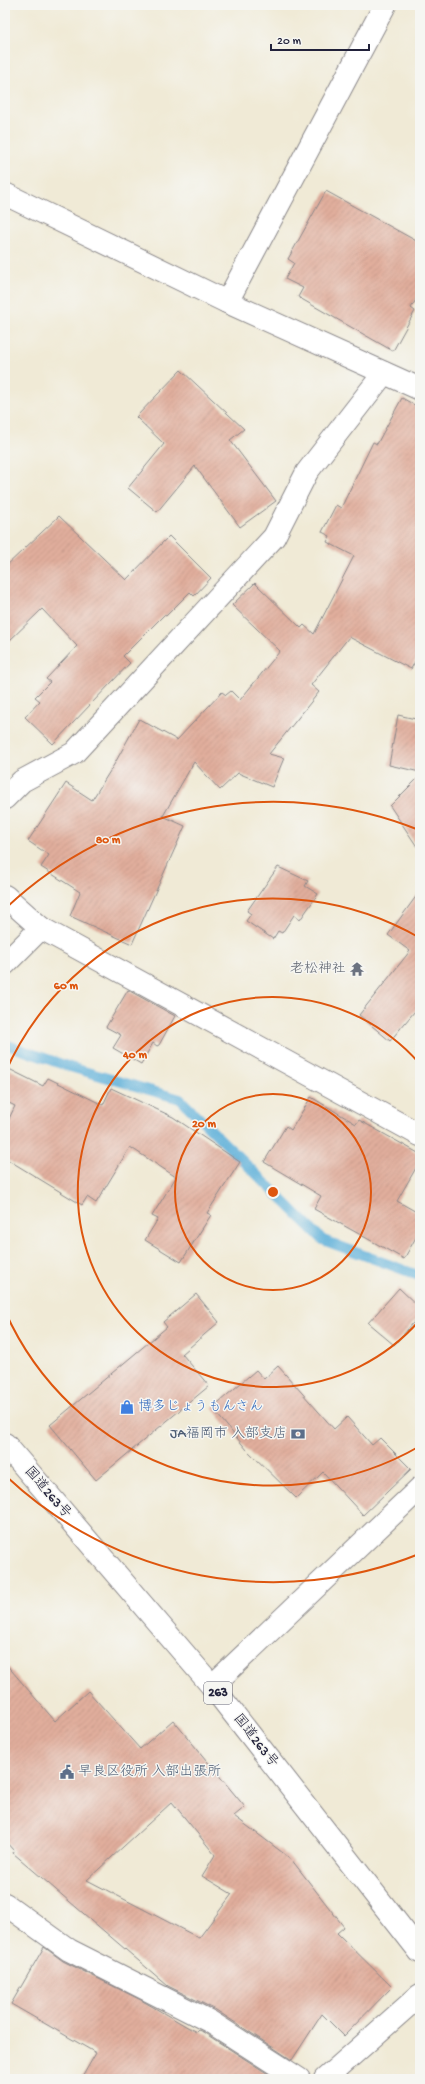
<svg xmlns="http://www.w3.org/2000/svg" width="425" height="2084" viewBox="0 0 425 2084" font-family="'Gochi Hand','Klee One',sans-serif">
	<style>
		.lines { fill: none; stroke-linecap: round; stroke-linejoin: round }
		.stream { stroke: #5fb0d9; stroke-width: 10 }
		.building { fill: url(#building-hatch); fill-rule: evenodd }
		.street-casing { stroke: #898688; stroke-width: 24 }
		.secondary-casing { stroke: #898688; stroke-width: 24 }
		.highway-casing { stroke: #898688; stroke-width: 24 }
		.street { stroke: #fff; stroke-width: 22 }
		.secondary { stroke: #fff; stroke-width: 22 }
		.highway { stroke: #fff; stroke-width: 22 }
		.ring { fill: none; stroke: #de560e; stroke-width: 2 }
		.labels { text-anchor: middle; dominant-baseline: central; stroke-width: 3; stroke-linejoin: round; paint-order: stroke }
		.shield { fill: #f6f6f2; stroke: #626272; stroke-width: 1 }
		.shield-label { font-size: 13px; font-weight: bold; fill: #22223b }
		.worship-label { font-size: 14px; fill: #5b616d; stroke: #f6f6f2; text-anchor: end }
		.shop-label { font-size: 14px; fill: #366cbe; stroke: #f6f6f2; text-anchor: start }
		.service-label { font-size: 14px; fill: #4e5e75; stroke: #f6f6f2; text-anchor: end }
		.street-label { font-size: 14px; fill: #22223b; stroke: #f6f6f2 }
		.centre { fill: #de560e; stroke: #f6f6f2; stroke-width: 2 }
		.ring-label { font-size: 12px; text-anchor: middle; font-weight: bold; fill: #de560e; stroke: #f6f6f2; stroke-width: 3; stroke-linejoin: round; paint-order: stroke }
	</style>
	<defs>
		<pattern id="building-hatch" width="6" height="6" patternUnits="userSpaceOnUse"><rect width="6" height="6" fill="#e1ae9c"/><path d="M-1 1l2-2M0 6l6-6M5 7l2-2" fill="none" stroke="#c19587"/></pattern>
	</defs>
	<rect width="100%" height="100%" fill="#f6f6f2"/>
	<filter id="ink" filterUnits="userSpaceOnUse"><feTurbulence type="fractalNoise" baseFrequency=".025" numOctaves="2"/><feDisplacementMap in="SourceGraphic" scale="8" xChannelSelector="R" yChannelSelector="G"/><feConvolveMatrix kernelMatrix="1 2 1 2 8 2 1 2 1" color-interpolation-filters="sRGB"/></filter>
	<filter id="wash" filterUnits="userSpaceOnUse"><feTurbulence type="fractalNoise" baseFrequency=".012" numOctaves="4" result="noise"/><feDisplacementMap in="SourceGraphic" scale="16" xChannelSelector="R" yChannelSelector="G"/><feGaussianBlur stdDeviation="0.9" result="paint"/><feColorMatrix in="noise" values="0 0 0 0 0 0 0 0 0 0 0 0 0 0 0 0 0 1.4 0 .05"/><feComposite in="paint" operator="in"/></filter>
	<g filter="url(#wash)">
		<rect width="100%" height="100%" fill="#f0ead6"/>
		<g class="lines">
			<polyline class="stream" points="5,1044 70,1067 180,1099 323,1240 420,1276"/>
		</g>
		<g id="blocks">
			<g class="building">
				<polygon points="326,191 420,243 420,293 411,308 415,311 393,351 298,297 303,288 285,279 294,263 288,259"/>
				<polygon points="181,370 244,429 230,440 276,501 240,527 195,466 157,512 128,488 164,444 136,417"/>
				<polygon points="402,398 420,408 420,652 411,669 349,637 311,685 319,692 269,754 284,758 272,787 238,773 220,790 194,762 163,816 185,826 132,944 70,916 80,892 41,867 49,855 28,841 66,783 92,800 115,763 139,719 177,740 222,692 226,695 231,691 240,700 280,651 232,605 255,583 301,628 304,625 314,634 354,556 327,542 330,536 322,532 336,505 341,508 373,442 377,444"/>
				<polygon points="59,516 126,580 169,536 211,578 194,596 190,592 166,616 164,615 123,656 130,663 53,744 25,717 40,701 35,697 50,682 46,679 77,646 42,609 5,645 5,567"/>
				<polygon points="398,715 420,720 420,772 389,765"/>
				<polygon points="420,776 420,851 390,806"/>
				<polygon points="278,867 308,881 305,886 318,894 300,920 294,915 282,933 278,931 273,939 246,921 251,914 247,911"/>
				<polygon points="420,891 420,1005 390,1041 359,1015 410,951 388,935"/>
				<polygon points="128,990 175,1016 159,1045 157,1046 153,1043 141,1064 113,1048 121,1035 106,1027"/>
				<polygon points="5,1067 43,1086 48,1078 103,1105 111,1088 173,1117 240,1162 207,1213 211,1215 181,1262 145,1240 158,1219 152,1216 176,1177 130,1147 96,1203 87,1197 82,1205 5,1158 5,1127 15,1106 5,1101"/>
				<polygon points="311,1097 356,1124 359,1120 420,1154 420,1161 397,1201 420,1214 420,1230 404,1259 314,1209 321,1196 264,1162 286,1126 291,1130"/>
				<polygon points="399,1288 420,1308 420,1315 394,1345 368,1323"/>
				<polygon points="196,1294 219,1322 182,1354 209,1386 96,1480 50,1425 167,1327 163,1322"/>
				<polygon points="278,1366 334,1429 347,1417 372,1445 380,1438 411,1469 363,1515 323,1472 296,1498 247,1450 212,1408 256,1370 264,1379"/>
				<path d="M 5,1663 L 55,1721 L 88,1691 L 140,1749 L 173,1720 L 245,1807 L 234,1816 L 291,1859 L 344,1927 L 337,1933 L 392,1987 L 344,2036 L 322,2014 L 292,2060 L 216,2010 L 168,1986 L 13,1853 L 14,1851 L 5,1841 ZM 172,1802 L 215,1855 L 202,1876 L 232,1894 L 199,1938 L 87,1880 Z"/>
				<polygon points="44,1947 63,1961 141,2000 196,2032 198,2030 203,2032 276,2079 81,2079 96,2053 11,2004"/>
			</g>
		</g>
	</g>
	<g filter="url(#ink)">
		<use href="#blocks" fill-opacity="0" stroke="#898688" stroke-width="1"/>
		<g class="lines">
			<defs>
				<g id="street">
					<polyline points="5,194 227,302 420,389"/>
					<polyline points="227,302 385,5"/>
					<polyline points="5,798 22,781 74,753 274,537 307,472 384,373"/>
					<polyline points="5,896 41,928 5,964"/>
					<polyline points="41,928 420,1135"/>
					<polyline points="5,1904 69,1950 209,2021 299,2079"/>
					<polyline points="325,2079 420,1995"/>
				</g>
				<polyline id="secondary" points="212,1686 420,1488"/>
				<polyline id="highway" points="5,1444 212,1686 420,1952"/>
			</defs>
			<use href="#street" class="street-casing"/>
			<use href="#secondary" class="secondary-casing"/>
			<use href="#highway" class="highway-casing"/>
			<use href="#street" class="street"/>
			<use href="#secondary" class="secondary"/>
			<use href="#highway" class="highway"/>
		</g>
	</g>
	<g class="ring">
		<circle cx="273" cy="1192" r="98"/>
		<path d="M419 1321A195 195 0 1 1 419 1063"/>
		<path d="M420 1446A293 293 0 0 1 5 1311M5 1073A293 293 0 0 1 420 938"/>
		<path d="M419 1554A390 390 0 0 1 7 1477M7 907A390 390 0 0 1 419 830"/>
	</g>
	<defs>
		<symbol id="temple-bare" viewBox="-9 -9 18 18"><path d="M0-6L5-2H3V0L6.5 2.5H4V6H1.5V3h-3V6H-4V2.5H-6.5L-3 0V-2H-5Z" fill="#6b7280" stroke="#f6f6f2" stroke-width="2.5" paint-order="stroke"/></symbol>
		<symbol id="shop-bare" viewBox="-9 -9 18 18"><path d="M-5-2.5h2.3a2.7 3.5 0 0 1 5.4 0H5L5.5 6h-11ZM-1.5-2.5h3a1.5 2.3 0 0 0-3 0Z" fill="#3f7fe0" stroke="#f6f6f2" stroke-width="2.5" paint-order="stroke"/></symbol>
		<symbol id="bank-bare" viewBox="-9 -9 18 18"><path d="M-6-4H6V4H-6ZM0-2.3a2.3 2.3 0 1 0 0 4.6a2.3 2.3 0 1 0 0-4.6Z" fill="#5c6f8a" stroke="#f6f6f2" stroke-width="2.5" paint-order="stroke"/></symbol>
		<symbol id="civic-bare" viewBox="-9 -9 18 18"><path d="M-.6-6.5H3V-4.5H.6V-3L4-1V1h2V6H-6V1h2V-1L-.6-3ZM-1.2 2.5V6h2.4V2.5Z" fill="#5c6f8a" stroke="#f6f6f2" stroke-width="2.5" paint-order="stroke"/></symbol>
	</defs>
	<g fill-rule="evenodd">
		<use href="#temple-bare" x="347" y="959" width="20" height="20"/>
		<use href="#shop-bare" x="117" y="1397" width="20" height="20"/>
		<use href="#bank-bare" x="288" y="1424" width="20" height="20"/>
		<use href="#civic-bare" x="57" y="1762" width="20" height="20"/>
	</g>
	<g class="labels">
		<rect class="shield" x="204" y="1682" width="28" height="22" rx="3"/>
		<g class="shield-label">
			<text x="218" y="1693">263</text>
		</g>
		<g class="worship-label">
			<text x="346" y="969">老松神社</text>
		</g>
		<g class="shop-label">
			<text x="138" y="1407">博多じょうもんさん</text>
		</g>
		<g class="service-label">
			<text x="287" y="1434">JA福岡市 入部支店</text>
			<text x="78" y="1772" text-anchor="start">早良区役所 入部出張所</text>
		</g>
		<g class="street-label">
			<text transform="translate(47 1493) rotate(49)">国道263号</text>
			<text transform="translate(255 1741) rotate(52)">国道263号</text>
		</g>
	</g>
	<circle cx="273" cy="1192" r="6" class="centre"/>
	<g class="ring-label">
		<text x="108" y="843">80 m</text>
		<text x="66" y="989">60 m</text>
		<text x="135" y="1058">40 m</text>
		<text x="204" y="1127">20 m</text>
	</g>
	<rect width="425" height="2084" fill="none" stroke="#f6f6f2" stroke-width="20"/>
	<path d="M271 44v6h98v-6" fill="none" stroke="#22223b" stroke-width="2"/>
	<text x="277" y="44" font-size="12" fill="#22223b" stroke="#f6f6f2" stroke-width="3" paint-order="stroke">20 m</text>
</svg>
